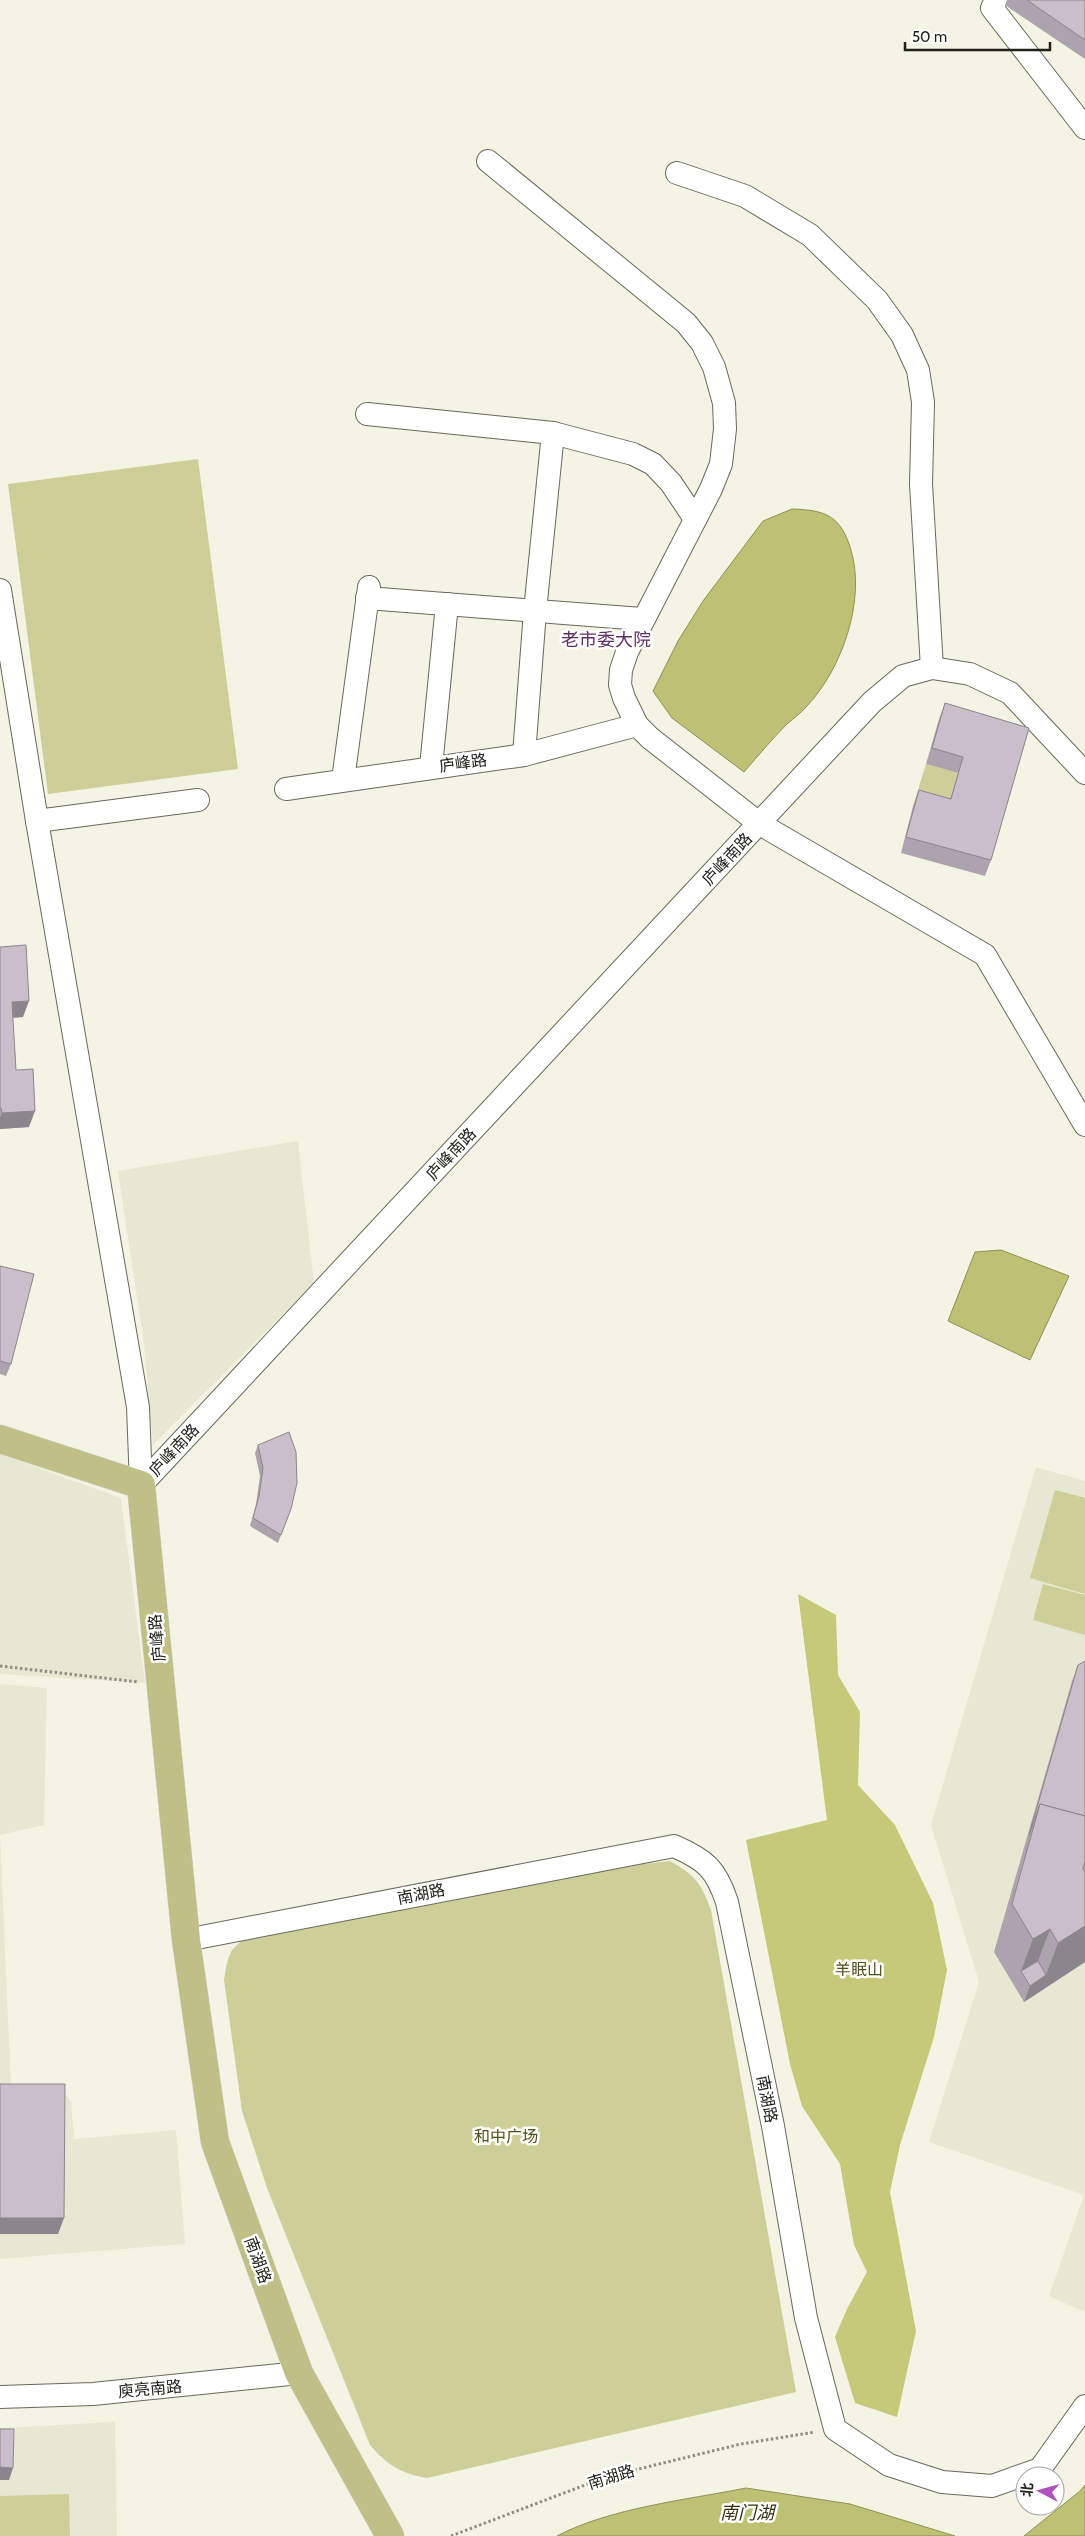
<svg xmlns="http://www.w3.org/2000/svg" width="1085" height="2536" viewBox="0 0 1085 2536" font-family="Cabin,'Noto Sans SC',sans-serif">
	<style>
		.built { fill: #e7e8d1 }
		.green { fill: #cecf98 }
		.forest { fill: #c6c87a }
		.water { fill: #bec073; stroke: #8f9059 }
		.lines { fill: none; stroke-linecap: round; stroke-linejoin: round }
		.minor-casing { stroke: #68695b; stroke-width: 24 }
		.major-casing { stroke: #d7d7d6; stroke-width: 29 }
		.path { stroke: #8f8f85; stroke-width: 3; stroke-dasharray: 2.5 2.5; stroke-linecap: butt }
		.minor { stroke: #fff; stroke-width: 22 }
		.major { stroke: #bfbf87; stroke-width: 28 }
		.wall { fill: #ada3ae }
		.shaded-wall { fill: #8d858d }
		.building { fill: #c9beca; stroke: #8d858d }
		.labels { text-anchor: middle; dominant-baseline: central; stroke-width: 5; stroke-linejoin: round; paint-order: stroke }
		.street-label { font-size: 16px; fill: #21211c; stroke: #fff }
		.park-label { font-size: 16px; fill: #515118; stroke: #fff }
		.neighbourhood-label { font-size: 18px; fill: #5d3064; stroke: #fff }
		.water-label { font-size: 18px; font-style: italic; fill: #331; stroke: #fff }
	</style>
	<rect width="100%" height="100%" fill="#f3f4e4"/>
	<g class="built">
		<polygon points="298,1141 314,1283 153,1445 144,1344 118,1171"/>
		<polygon points="0,1454 121,1498 145,1683 0,1674"/>
		<polygon points="1036,1467 1085,1481 1085,2312 1049,2296 1084,2195 929,2142 979,1982 931,1825"/>
		<polygon points="0,1684 47,1688 44,1825 0,1835 11,2087 62,2089 71,2102 74,2139 176,2130 185,2244 0,2259"/>
		<polygon points="115,2422 117,2536 0,2536 0,2428"/>
	</g>
	<g class="green">
		<polygon points="198,459 238,769 48,794 8,484"/>
		<polygon points="926,764 958,773 945,815 913,806"/>
		<polygon points="1055,1490 1085,1498 1085,1594 1030,1578"/>
		<polygon points="1043,1584 1085,1595 1085,1635 1033,1620"/>
		<path d="M 670,1861 C 695,1875 701,1883 711,1910 L 796,2392 L 427,2478 C 402,2474 387,2465 370,2445 L 267,2188 L 242,2111 L 224,1980 L 227,1962 L 232,1950 L 244,1938 L 643,1864 Z"/>
		<polygon points="69,2494 70,2536 0,2536 0,2496"/>
	</g>
	<polygon class="forest" points="798,1594 836,1615 838,1675 860,1712 858,1785 895,1825 933,1903 947,1970 934,2037 900,2145 890,2192 916,2331 897,2417 855,2403 835,2337 847,2309 867,2272 854,2245 840,2164 802,2106 790,2064 746,1840 827,1820"/>
	<g class="water">
		<path d="M 792,509 C 826,510 841,516 851,550 C 866,600 842,669 807,706 C 801,713 794,718 787,724 C 772,739 758,756 744,772 L 672,718 L 653,691 L 678,641 L 703,601 L 763,521 Z"/>
		<polygon points="1001,1250 1069,1276 1030,1360 948,1321 975,1252"/>
		<polygon points="1085,2485 1085,2536 1024,2536 1080,2491"/>
		<path d="M 746,2488 L 850,2504 L 955,2536 L 557,2536 C 610,2508 686,2500 746,2488 Z"/>
	</g>
	<g class="lines">
		<defs>
			<g id="minor">
				<polyline points="996,0 992,8 1085,128"/>
				<polyline points="488,161 686,323 702,343 714,367 724,403 725,429 721,464 711,489 627,652 621,670 620,685 624,698 637,725 650,738 760,824 985,955 1085,1125"/>
				<polyline points="677,173 745,196 810,235 877,300 902,335 918,370 923,402 921,484 932,668"/>
				<polyline points="367,414 553,433 633,454 653,464 671,483 695,519"/>
				<polyline points="0,590 37,821 138,1407 141,1485"/>
				<polyline points="367,598 642,619"/>
				<polyline points="524,755 535,611 553,433"/>
				<polyline points="431,767 447,604"/>
				<polyline points="343,780 369,587"/>
				<polyline points="286,789 524,755 637,725"/>
				<polyline points="37,821 198,800"/>
				<polyline points="141,1485 872,702 903,676 932,668 970,674 1010,693 1085,773"/>
				<path d="M 186,1940 L 674,1846 C 706,1860 716,1869 727,1902 L 773,2126 L 806,2318 L 835,2429 L 889,2465 L 942,2482 L 992,2486 L 1040,2469 L 1085,2406"/>
				<polyline points="0,2397 93,2394 299,2373"/>
			</g>
			<polyline id="major" points="0,1439 141,1485 186,1940 215,2142 299,2373 390,2536"/>
		</defs>
		<use href="#minor" class="minor-casing"/>
		<use href="#major" class="major-casing"/>
		<g class="path">
			<polyline points="0,1666 138,1682"/>
			<polyline points="451,2536 606,2477 741,2444 815,2432"/>
		</g>
		<use href="#minor" class="minor"/>
		<use href="#major" class="major"/>
	</g>
	<g class="wall">
		<polygon points="1007,0 1085,0 1085,59 1005,5"/>
		<polygon points="945,703 1029,728 991,860 985,876 901,853 913,806 919,790 950,799 958,773 926,764 939,719"/>
		<polygon points="0,947 23,1017 12,1018 16,1070 29,1127 0,1129"/>
		<polygon points="0,1266 11,1364 6,1376 0,1374"/>
		<polygon points="258,1445 288,1517 278,1543 250,1526 256,1504 260,1476 255,1453"/>
		<polygon points="1078,1665 1085,1962 1024,2002 994,1952 1072,1681"/>
	</g>
	<g class="shaded-wall">
		<polygon points="29,1001 23,1017 6,1018 12,1002"/>
		<polygon points="35,1111 29,1127 0,1129 0,1118 2,1113"/>
		<polygon points="1085,1926 1085,1962 1024,2002 1030,1986 1046,1975 1058,1943"/>
		<polygon points="1050,1929 1032,1977 1021,1971 1033,1939"/>
		<polygon points="0,2218 64,2218 58,2234 0,2234"/>
		<polygon points="0,2467 13,2468 9,2480 0,2480"/>
	</g>
	<g class="building">
		<polygon points="1027,0 1085,0 1085,40"/>
		<polygon points="945,703 1029,728 991,860 906,837 919,790 951,799 963,757 932,748"/>
		<polygon points="26,945 29,1001 12,1002 16,1070 33,1069 35,1111 2,1113 1,1108 0,1108 0,947"/>
		<polygon points="0,1266 34,1274 11,1364 0,1361"/>
		<polygon points="289,1432 296,1452 297,1483 291,1509 281,1535 253,1518 259,1496 263,1468 258,1445"/>
		<polygon points="1085,1661 1085,1816 1040,1804 1029,1835 1078,1665"/>
		<polygon points="1040,1804 1085,1816 1085,1862 1083,1868 1085,1872 1085,1926 1058,1943 1050,1929 1033,1939 1012,1904"/>
		<polygon points="1085,1862 1085,1872 1083,1868"/>
		<polygon points="1038,1961 1046,1975 1030,1986 1021,1971"/>
		<polygon points="0,2084 65,2084 64,2218 0,2218"/>
		<polygon points="0,2429 14,2429 13,2468 0,2467"/>
	</g>
	<g class="labels">
		<g class="street-label">
			<text transform="translate(463 763) rotate(-8)">庐峰路</text>
			<text transform="translate(727 859) rotate(-47)">庐峰南路</text>
			<text transform="translate(451 1154) rotate(-47)">庐峰南路</text>
			<text transform="translate(174 1450) rotate(-47)">庐峰南路</text>
			<text transform="translate(157 1638) rotate(-96)">庐峰路</text>
			<text transform="translate(421 1894) rotate(-11)">南湖路</text>
			<text transform="translate(767 2099) rotate(79)">南湖路</text>
			<text transform="translate(258 2260) rotate(70)">南湖路</text>
			<text transform="translate(150 2389) rotate(-5)">庾亮南路</text>
			<text transform="translate(611 2477) rotate(-17)">南湖路</text>
		</g>
		<g class="park-label">
			<text x="859" y="1969">羊眠山</text>
			<text x="506" y="2136">和中广场</text>
		</g>
		<g class="neighbourhood-label">
			<text x="606" y="640">老市委大院</text>
		</g>
		<g class="water-label">
			<text x="747" y="2513">南门湖</text>
		</g>
	</g>
	<g transform="translate(1040 2491) rotate(276)"><circle r="24" fill="#ffffff" stroke="#a6a6a4"/>
	<path d="M0-4L9 19L0 12L-9 19Z" fill="#ae51bc"/>
	<text y="-8" font-size="14" font-weight="bold" text-anchor="middle" fill="#21211c">北</text>
	</g>
	<path d="M905 42v8h145v-8" fill="none" stroke="#21211c" stroke-width="2.5"/>
	<text x="912" y="42" font-size="15" fill="#21211c" stroke="#ffffff" stroke-width="4" paint-order="stroke">50 m</text>
</svg>
